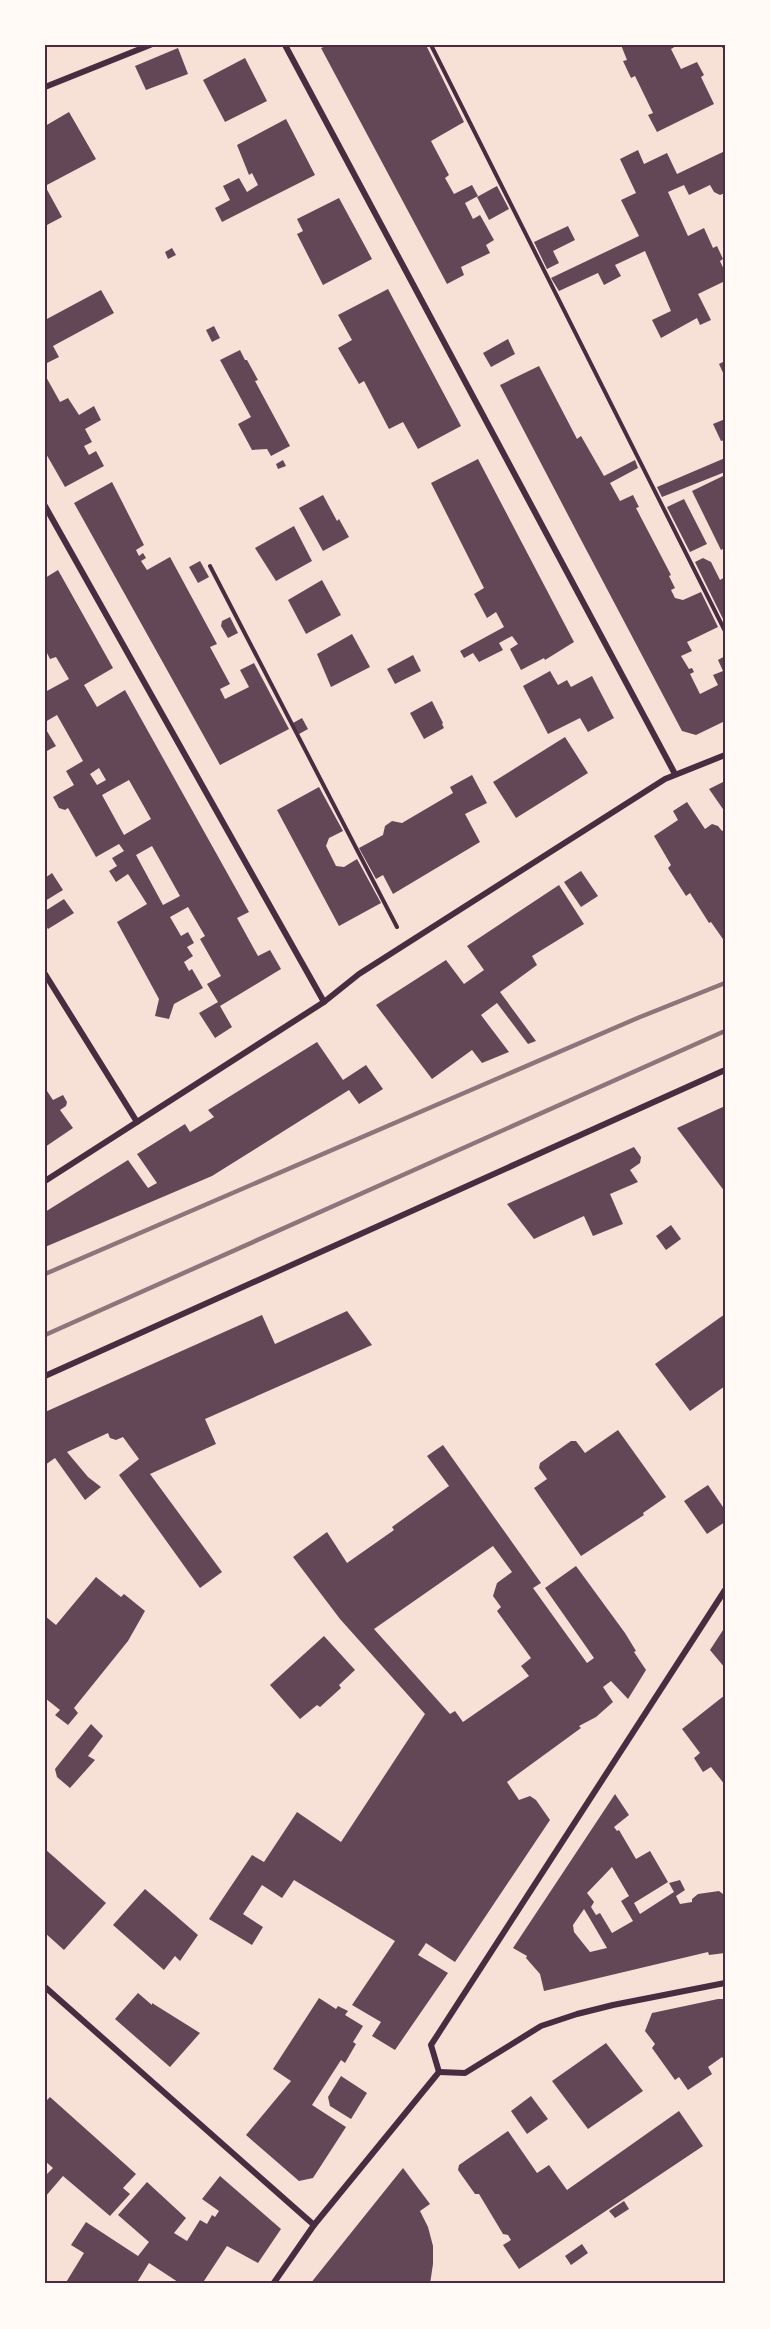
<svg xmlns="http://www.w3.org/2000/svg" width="770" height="2329" viewBox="0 0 770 2329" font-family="Poppins,sans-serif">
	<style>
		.building { fill: #644757; fill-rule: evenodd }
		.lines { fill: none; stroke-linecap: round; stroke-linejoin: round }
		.path { stroke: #4a2c40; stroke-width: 4 }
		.minor { stroke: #4a2c40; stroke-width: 6 }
		.rail { stroke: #8f747c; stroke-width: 4.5 }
		.neatline { fill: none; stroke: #4a2c40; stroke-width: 2 }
	</style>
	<rect width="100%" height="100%" fill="#f7e1d7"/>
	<g class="building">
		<polygon points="329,45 426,45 464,122 431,141 449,175 445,178 454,194 472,185 478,196 465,203 473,219 480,215 494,240 486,245 490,253 461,267 464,275 447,284 321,48"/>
		<polygon points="615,45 678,45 671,49 681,69 697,62 704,75 701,77 714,104 657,132 648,115 653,113 635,76 631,78 623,61 627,60 621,45 616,47"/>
		<polygon points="178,48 188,74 146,90 135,66"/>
		<polygon points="245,58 267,101 225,122 203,80"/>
		<polygon points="69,112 96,159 45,186 62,217 45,226 45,126"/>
		<polygon points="286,119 315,175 222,222 215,208 230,200 223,186 239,178 247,192 258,185 252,173 249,175 237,145"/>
		<polygon points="638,150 644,164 667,153 677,174 725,151 725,193 720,195 714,192 710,185 689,195 684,185 668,192 688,236 704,228 713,248 717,246 723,259 720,261 725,272 725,281 698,294 711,320 700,325 697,318 661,338 652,320 671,311 645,251 615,265 621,276 604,285 598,273 559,291 551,278 639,236 621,200 636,193 620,159"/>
		<polygon points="497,186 509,209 489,220 477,197"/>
		<polygon points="339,198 372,259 323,285 297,234 303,231 297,219"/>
		<polygon points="568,226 575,240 553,251 559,263 547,269 534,242"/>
		<polygon points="172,248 176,255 168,259 165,252"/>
		<polygon points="388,289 461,426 418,449 403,422 389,429 364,381 359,384 338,348 352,340 338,315"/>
		<polygon points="101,290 114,313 53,346 59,357 45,364 45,320"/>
		<polygon points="214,326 220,338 212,342 206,330"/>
		<polygon points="508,339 515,354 491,367 483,353"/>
		<polygon points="240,350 245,360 247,360 258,380 255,381 290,446 271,456 267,449 252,450 238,424 251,417 220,360"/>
		<polygon points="725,361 725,377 719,364"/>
		<polygon points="539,366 577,439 581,436 604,476 635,460 638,468 610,483 620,501 633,495 639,507 636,508 671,575 669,576 675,588 671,590 675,598 683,600 701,592 718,627 687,642 692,651 681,656 689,669 692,668 694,672 690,674 700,694 718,685 713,675 723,671 718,660 725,656 725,721 696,735 682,731 579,536 500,385"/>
		<polygon points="45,375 60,402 68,398 79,415 94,406 101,420 85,429 92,442 84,446 89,455 96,451 104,466 65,487 45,452"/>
		<polygon points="725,419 725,440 721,441 713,424"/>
		<polygon points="725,458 725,472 662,497 657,487"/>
		<polygon points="478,459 574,642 545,660 544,658 521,670 510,649 518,644 512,636 499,643 503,650 479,662 473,653 464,658 460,651 504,627 496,612 487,618 474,594 484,588 431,483"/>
		<polygon points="283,460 286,466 278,469 276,464"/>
		<polygon points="725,475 725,548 721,550 692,491"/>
		<polygon points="112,482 144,545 136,550 139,556 143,553 146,558 141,561 147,570 170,557 217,644 210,647 230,684 220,689 225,699 249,687 240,670 254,663 289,729 220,765 74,503"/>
		<polygon points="323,495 337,521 339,519 349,537 323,551 299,508"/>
		<polygon points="684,499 707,544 690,552 667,507"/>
		<polygon points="294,526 312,561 276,581 255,548"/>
		<polygon points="703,558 711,562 720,580 725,577 725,623 695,562"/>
		<polygon points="200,561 209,577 198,583 189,567"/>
		<path d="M 58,570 L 113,668 L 84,685 L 97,707 L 125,690 L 249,912 L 237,918 L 258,956 L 270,950 L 281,969 L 220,1006 L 232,1027 L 215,1038 L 199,1013 L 218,1002 L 207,984 L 221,976 L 200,939 L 205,936 L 188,907 L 170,917 L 181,936 L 188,932 L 194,943 L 187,947 L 193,956 L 184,962 L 189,971 L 192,969 L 203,988 L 174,1004 L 169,1019 L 155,1016 L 159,999 L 117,922 L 147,904 L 128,874 L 116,882 L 109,871 L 117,866 L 112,858 L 124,851 L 119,844 L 96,857 L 68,808 L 65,810 L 59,808 L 53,797 L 74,785 L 66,771 L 83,761 L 57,715 L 45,722 L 45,692 L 69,679 L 56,657 L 50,659 L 45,649 L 45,578 ZM 99,768 L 106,780 L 97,785 L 90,774 ZM 129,780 L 151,819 L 124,835 L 102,795 ZM 152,846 L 180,896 L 163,905 L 136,855 Z"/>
		<polygon points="322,580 341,615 306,634 288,600"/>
		<polygon points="230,617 238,633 228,638 221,626 222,621"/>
		<polygon points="352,634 370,667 331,687 317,654"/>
		<polygon points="413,655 421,671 395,684 387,669"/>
		<polygon points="550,671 558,685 567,680 571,687 592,676 614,718 588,732 580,718 548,734 523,686"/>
		<polygon points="432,701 443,723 442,724 444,728 424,739 410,713"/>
		<polygon points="302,718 308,729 299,734 293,723"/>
		<polygon points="45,728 56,746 45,752"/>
		<polygon points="565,737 588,773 516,818 493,782"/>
		<polygon points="472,775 487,803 465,814 480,842 393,894 383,875 376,879 359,848 383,835 385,826 392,821 402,823 453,793 450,787"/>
		<polygon points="725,781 725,812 709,789"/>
		<polygon points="319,787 343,831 329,838 326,846 336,866 344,867 357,859 381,903 339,926 277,810"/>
		<polygon points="687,802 705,829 712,824 718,826 722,831 725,829 725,942 711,922 709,923 690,893 686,896 668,868 671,865 654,836 678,820 673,811"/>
		<polygon points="581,871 598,896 581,907 564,882"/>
		<polygon points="52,873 63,890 45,901 45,878"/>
		<polygon points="559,885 584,924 532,956 537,965 500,992 536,1041 528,1044 497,1003 481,1015 509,1052 482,1063 472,1050 432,1079 376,1005 446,960 464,984 484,970 467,946"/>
		<polygon points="64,899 74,913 48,929 45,924 45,911"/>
		<polygon points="317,1042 343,1080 366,1065 383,1089 359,1104 349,1090 212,1176 45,1247 45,1212 128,1160 148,1188 157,1183 137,1154 185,1124 190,1132 214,1117 208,1110"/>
		<polygon points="45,1088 53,1100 63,1095 67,1102 66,1106 60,1110 73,1128 45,1147"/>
		<polygon points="725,1106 725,1192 677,1128"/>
		<polygon points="634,1147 641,1157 640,1163 630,1170 638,1182 610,1194 623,1224 593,1236 584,1216 534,1239 507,1204"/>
		<polygon points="671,1225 681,1239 666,1250 656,1236"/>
		<polygon points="347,1311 372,1345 205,1419 216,1444 150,1474 222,1572 200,1588 119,1475 139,1459 123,1437 116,1440 110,1438 108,1433 67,1452 88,1477 101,1487 85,1500 55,1458 45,1465 45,1412 262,1315 275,1344"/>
		<polygon points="725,1314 725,1386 690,1411 655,1364"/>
		<polygon points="618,1430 666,1497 643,1513 644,1515 581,1556 534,1488 547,1479 539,1468 540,1463 571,1441 576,1441 585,1453"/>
		<path d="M 443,1445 L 541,1583 L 533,1588 L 587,1663 L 594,1658 L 545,1588 L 576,1566 L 625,1633 L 636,1651 L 634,1652 L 646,1670 L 628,1699 L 611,1681 L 603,1687 L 613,1702 L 596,1717 L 579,1726 L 581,1728 L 507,1782 L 519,1800 L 530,1796 L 536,1800 L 550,1820 L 455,1962 L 426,1943 L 418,1955 L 448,1973 L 395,2050 L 372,2036 L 381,2022 L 352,2005 L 395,1941 L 294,1880 L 282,1898 L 262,1885 L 243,1914 L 263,1927 L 252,1945 L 209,1919 L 252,1855 L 264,1862 L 297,1812 L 341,1842 L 425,1714 L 340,1619 L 293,1557 L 327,1532 L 347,1563 L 394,1530 L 392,1527 L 449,1486 L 427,1456 ZM 493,1546 L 512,1572 L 497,1583 L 493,1596 L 501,1607 L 497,1611 L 531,1658 L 521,1666 L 529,1676 L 463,1722 L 455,1711 L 450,1714 L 374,1629 Z"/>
		<polygon points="708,1485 725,1510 725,1522 707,1534 684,1501"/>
		<polygon points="96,1577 121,1597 124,1594 145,1611 128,1641 74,1708 78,1713 68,1725 55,1715 60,1710 45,1698 45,1616 56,1625"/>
		<polygon points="725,1627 725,1668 710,1650"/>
		<polygon points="324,1636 355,1670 339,1685 341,1688 320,1707 317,1705 300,1719 270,1685"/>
		<polygon points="725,1695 725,1785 711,1767 703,1772 694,1758 700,1753 682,1729"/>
		<polygon points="91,1724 103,1736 88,1756 95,1760 70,1788 57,1777 55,1769"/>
		<path d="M 615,1794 L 629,1815 L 614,1827 L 617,1831 L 619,1830 L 636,1859 L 650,1851 L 668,1882 L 634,1903 L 640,1914 L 674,1892 L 669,1883 L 680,1880 L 685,1890 L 676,1896 L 680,1904 L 692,1902 L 692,1899 L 698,1894 L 719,1891 L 723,1894 L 725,1903 L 725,1953 L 709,1955 L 708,1952 L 544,1991 L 540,1974 L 526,1958 L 527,1956 L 513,1948 ZM 612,1867 L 629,1896 L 621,1901 L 633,1921 L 612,1933 L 600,1913 L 596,1915 L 591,1907 L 594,1902 L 587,1893 ZM 584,1909 L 590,1919 L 607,1948 L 590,1952 L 574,1932 L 573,1925 Z"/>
		<polygon points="45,1849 106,1903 64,1950 45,1933"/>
		<polygon points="145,1889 198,1935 180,1961 175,1956 164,1970 113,1925"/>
		<polygon points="138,1993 152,2005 152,2003 200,2033 170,2067 115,2019"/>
		<polygon points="319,1998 336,2009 338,2006 348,2011 345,2015 363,2026 353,2042 356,2044 345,2063 341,2060 312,2105 346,2127 313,2178 299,2181 246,2135 291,2081 273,2069"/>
		<polygon points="718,1999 725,1999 725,2061 722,2057 708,2067 712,2074 688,2090 679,2077 675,2080 652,2048 655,2044 645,2031 652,2013"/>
		<polygon points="606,2043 643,2091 588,2129 552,2081"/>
		<polygon points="341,2076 367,2093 351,2119 330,2106 328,2097"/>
		<polygon points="531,2096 548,2119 527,2134 511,2111"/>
		<polygon points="50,2097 136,2174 123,2188 130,2194 110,2216 63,2176 45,2197 45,2176 53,2168 45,2161 45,2102"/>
		<polygon points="679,2111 703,2146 519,2269 503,2245 511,2240 508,2235 503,2234 479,2194 475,2194 458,2170 459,2165 508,2131 537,2173 549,2165 567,2190"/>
		<polygon points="403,2168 430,2204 420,2211 428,2227 433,2246 433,2264 430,2284 310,2284"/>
		<polygon points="220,2176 281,2229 258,2263 227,2246 202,2284 181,2284 149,2263 136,2284 65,2284 84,2253 71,2245 86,2222 138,2256 149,2242 118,2215 147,2182 186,2218 174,2233 187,2241 200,2220 207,2224 212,2215 215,2217 219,2211 202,2199"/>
		<polygon points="624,2201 629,2209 615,2218 609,2211"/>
		<polygon points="582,2244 588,2253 571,2265 565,2256"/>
	</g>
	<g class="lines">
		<g class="path">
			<polyline points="431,45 725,631"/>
			<polyline points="723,45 725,48"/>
			<polyline points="210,566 397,927"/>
		</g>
		<g class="minor">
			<polyline points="285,45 675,774"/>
			<polyline points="45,87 150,45"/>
			<polyline points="45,506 324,1002"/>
			<polyline points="45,974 137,1122"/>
			<polyline points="45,1181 324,1002 359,974 665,779 725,755"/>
			<polyline points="45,1376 725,1070"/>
			<polyline points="45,1987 314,2225"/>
			<polyline points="439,2072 431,2045 725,1590"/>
			<polyline points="439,2072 465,2073 541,2026 577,2014 613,2005 725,1983"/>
			<polyline points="273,2284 314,2225 439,2072"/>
		</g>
		<g class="rail">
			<polyline points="45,1274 640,1017 725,983"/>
			<polyline points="45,1335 725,1031"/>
		</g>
	</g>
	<rect width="770" height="2329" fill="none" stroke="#fffaf5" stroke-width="93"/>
	<rect x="46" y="46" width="678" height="2236" class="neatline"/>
</svg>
